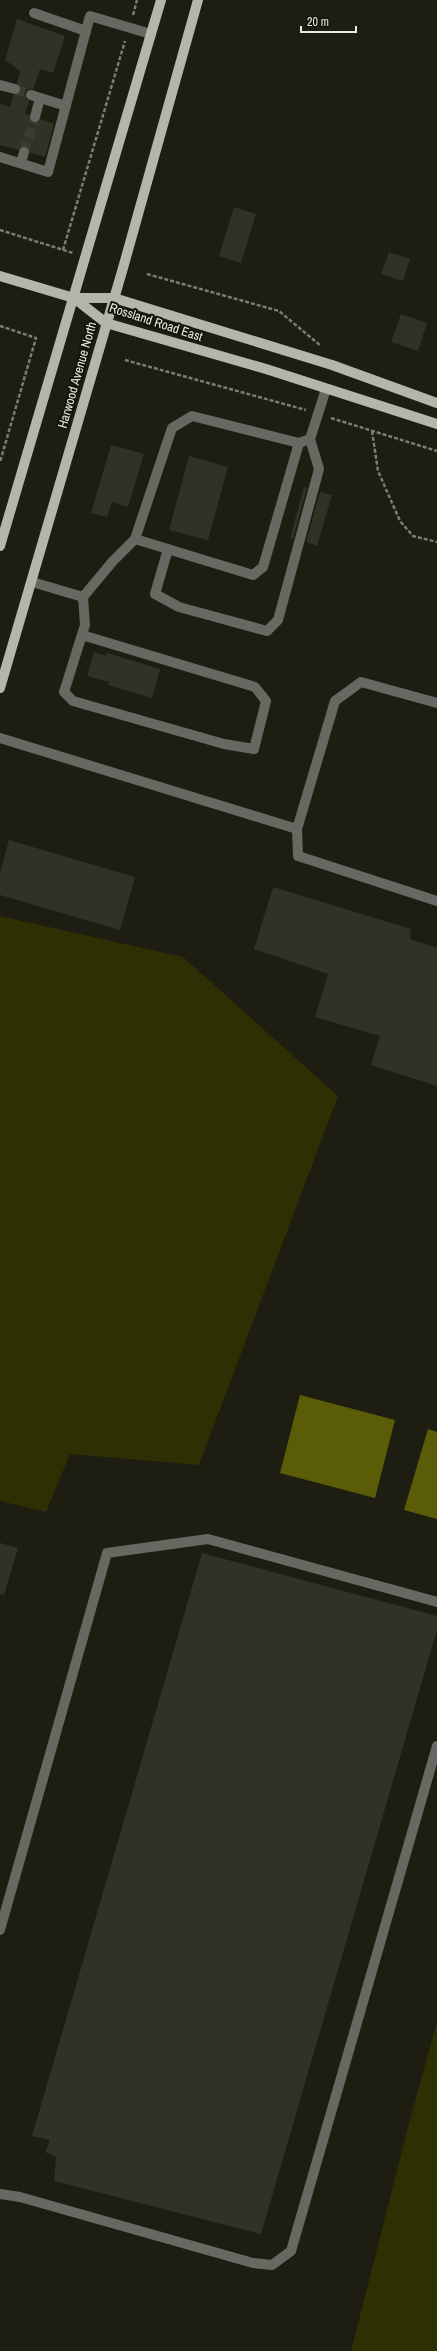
<svg xmlns="http://www.w3.org/2000/svg" width="437" height="2351" viewBox="0 0 437 2351" font-family="'Archivo Narrow',sans-serif">
	<style>
		.green { fill: #2e2f03 }
		.water { fill: #5b5c07 }
		.building { fill: #313225 }
		.lines { fill: none; stroke-linecap: round; stroke-linejoin: round }
		.minor-tunnel { stroke: #3b3c31; stroke-width: 10; stroke-dasharray: 10 5; stroke-linecap: butt }
		.path { stroke: #7c7c73; stroke-width: 2.5; stroke-dasharray: 4 2; stroke-linecap: butt }
		.minor { stroke: #676862; stroke-width: 10 }
		.major { stroke: #b4b6a9; stroke-width: 10 }
		.labels { text-anchor: middle; dominant-baseline: central; stroke-width: 4; stroke-linejoin: round; paint-order: stroke }
		.street-label { font-size: 13px; fill: #e8e9e1; stroke: #141409 }
	</style>
	<rect width="100%" height="100%" fill="#1d1d12"/>
	<g class="green">
		<polygon points="0,916 183,957 338,1096 199,1465 70,1454 46,1512 0,1501"/>
		<polygon points="437,2022 437,2351 351,2351 412,2112"/>
	</g>
	<g class="water">
		<polygon points="300,1395 395,1420 375,1498 280,1473"/>
		<polygon points="428,1429 437,1432 437,1519 404,1510"/>
	</g>
	<g class="building">
		<polygon points="17,19 65,36 53,73 40,69 33,89 27,90 25,93 26,99 29,101 25,114 29,115 30,121 36,123 41,119 54,124 45,157 30,153 26,146 22,146 18,150 0,145 0,104 10,107 13,95 19,94 21,90 17,83 20,71 5,60"/>
		<polygon points="234,207 256,214 241,263 219,256"/>
		<polygon points="389,252 410,259 403,281 381,274"/>
		<polygon points="401,314 427,323 418,351 391,342"/>
		<polygon points="111,445 144,454 128,507 112,502 107,517 91,513"/>
		<polygon points="189,456 228,467 208,540 169,530"/>
		<polygon points="304,487 307,488 293,539 290,538"/>
		<polygon points="320,492 332,495 317,546 306,542"/>
		<polygon points="94,652 106,656 107,653 160,669 152,698 108,685 109,682 87,676"/>
		<polygon points="9,840 135,877 120,930 0,895 0,873"/>
		<polygon points="273,887 411,929 410,939 437,948 437,1086 371,1065 380,1036 315,1017 328,974 254,949"/>
		<polygon points="0,1543 18,1548 4,1595 0,1594"/>
		<polygon points="202,1553 437,1616 437,1630 261,2234 54,2181 56,2157 45,2152 50,2140 32,2136"/>
	</g>
	<g class="lines">
		<g class="minor-tunnel">
			<polyline points="15,89 31,95"/>
			<polyline points="24,152 35,117"/>
		</g>
		<g class="path">
			<polyline points="133,15 137,0"/>
			<polyline points="0,230 73,253"/>
			<polyline points="63,250 125,41"/>
			<polyline points="147,274 279,311 321,346"/>
			<polyline points="0,326 36,338 0,462"/>
			<polyline points="125,360 306,410"/>
			<polyline points="331,418 437,451"/>
			<polyline points="372,431 378,471 400,521 413,536 437,542"/>
		</g>
		<g class="minor">
			<polyline points="34,13 86,31"/>
			<polyline points="0,85 15,89"/>
			<polyline points="31,95 66,106"/>
			<polyline points="35,117 40,98"/>
			<polyline points="0,157 48,172 90,16 151,34"/>
			<polyline points="21,163 24,152"/>
			<polyline points="135,539 253,575 263,567 299,443"/>
			<polyline points="168,549 155,594 179,607 267,631 278,620 319,469 310,439"/>
			<polyline points="32,582 83,597 113,561 135,539 172,428 192,416 299,443 310,439 326,389"/>
			<polyline points="82,635 255,687 266,701 254,749 224,744 73,701 64,692 85,625 83,597"/>
			<polyline points="0,738 297,829 335,701 361,682 437,703"/>
			<polyline points="297,829 298,856 437,901"/>
			<polyline points="0,1930 107,1553 208,1539 437,1602"/>
			<polyline points="0,2194 20,2197 253,2263 272,2265 291,2251 437,1746"/>
		</g>
		<g class="major">
			<polyline points="0,276 74,298 114,298 332,365 437,403"/>
			<polyline points="74,298 106,323 266,369 437,424"/>
			<polyline points="0,546 161,0"/>
			<polyline points="0,688 123,268 198,0"/>
		</g>
	</g>
	<g class="labels">
		<g class="street-label">
			<text transform="translate(156 322) rotate(18)">Rossland Road East</text>
			<text transform="translate(77 375) rotate(-74)">Harwood Avenue North</text>
		</g>
	</g>
	<path d="M301 26v6h55v-6" fill="none" stroke="#e8e9e1" stroke-width="2"/>
	<text x="307" y="26" font-size="12" fill="#e8e9e1" stroke="#141409" stroke-width="3" paint-order="stroke">20 m</text>
</svg>
